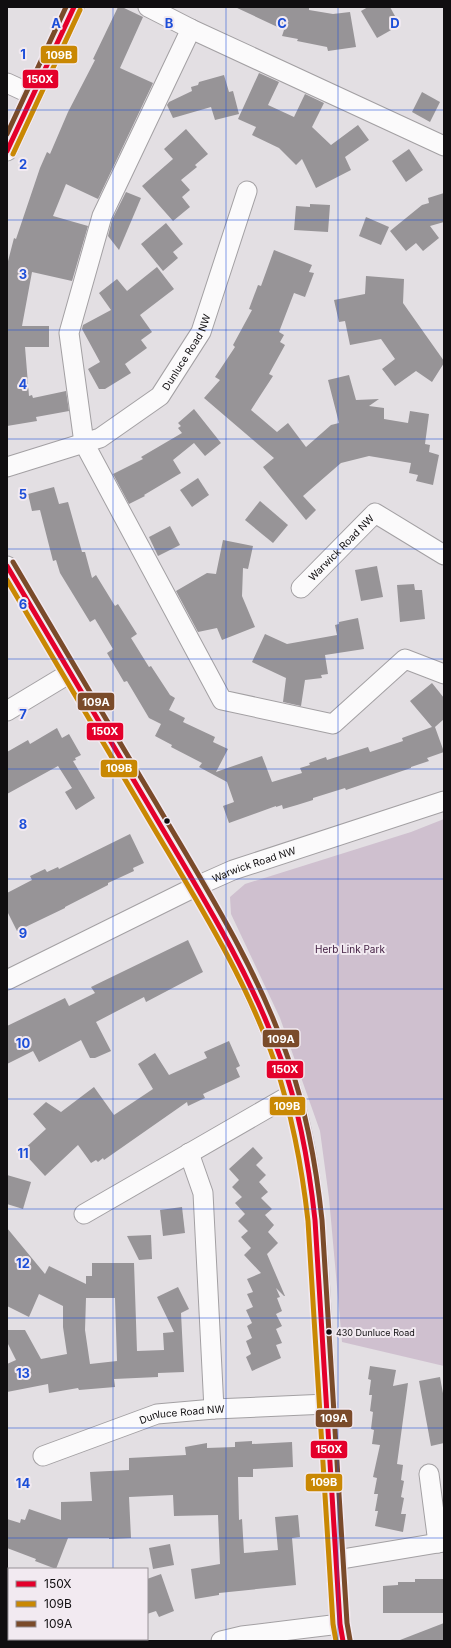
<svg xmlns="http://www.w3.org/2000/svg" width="451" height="1648" viewBox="0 0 451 1648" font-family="Inter,sans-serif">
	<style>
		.green { fill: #cfc0cf }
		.building { fill: #979497; fill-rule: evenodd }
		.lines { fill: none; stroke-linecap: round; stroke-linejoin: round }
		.minor-casing { stroke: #a3a0a3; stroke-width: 21 }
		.minor { stroke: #fbfafb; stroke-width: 19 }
		.bus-1-casing { stroke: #f2eaf1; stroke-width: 8 }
		.bus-2-casing { stroke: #f2eaf1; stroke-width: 8 }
		.bus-3-casing { stroke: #f2eaf1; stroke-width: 8 }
		.bus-1 { stroke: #e4002b; stroke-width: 5 }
		.bus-2 { stroke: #c98803; stroke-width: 5 }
		.bus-3 { stroke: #7a4b2a; stroke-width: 5 }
		.grid { fill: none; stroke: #1d4ed8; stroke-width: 1; stroke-opacity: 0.55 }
		.bus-dot { fill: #100e10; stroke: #f2eaf1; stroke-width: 1.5 }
		.labels { text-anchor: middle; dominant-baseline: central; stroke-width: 4; stroke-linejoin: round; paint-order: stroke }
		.bus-label { font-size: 9px; fill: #100e10; stroke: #f2eaf1; text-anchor: start }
		.street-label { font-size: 10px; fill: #100e10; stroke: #f2eaf1 }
		.park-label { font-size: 10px; fill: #3e1a3e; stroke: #f2eaf1 }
		.grid-label { font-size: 13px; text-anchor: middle; font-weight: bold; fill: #1d4ed8; stroke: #f2eaf1; stroke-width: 4; stroke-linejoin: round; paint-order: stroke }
		.line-badge { stroke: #f2eaf1; stroke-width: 1.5 }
		.badge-label { font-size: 11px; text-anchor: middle; font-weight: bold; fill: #fff }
	</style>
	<rect width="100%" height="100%" fill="#e3dfe3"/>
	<polygon class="green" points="444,819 444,1366 342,1342 329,1198 320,1131 280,1018 231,914 230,897 245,884 411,832"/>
	<g class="building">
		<polygon points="118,7 122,7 143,17 120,68 153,83 98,199 66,184 53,216 88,226 72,281 32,272 22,326 49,326 49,347 25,347 29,396 32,395 33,398 66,391 69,411 36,417 37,421 7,426 7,265 14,238 16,239 40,168 47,152 50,154 68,112 95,60 93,59"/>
		<polygon points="235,7 309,7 309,10 333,14 350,12 356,47 328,51 327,47 297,41 298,39 282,36 284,30"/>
		<polygon points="368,7 390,7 400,25 377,38 361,11"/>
		<polygon points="259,73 279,82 268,105 294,117 305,94 324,103 312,127 331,145 358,125 369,140 345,157 351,170 316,188 302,159 296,165 279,148 252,135 256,127 238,119"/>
		<polygon points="224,75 229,92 233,91 239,114 215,120 211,107 173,118 167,105 169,102 192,91 191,87 198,85 199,82"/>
		<polygon points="422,92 440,102 430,122 412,112"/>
		<polygon points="186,129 208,154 195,165 197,167 181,180 190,190 182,197 190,207 173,221 142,186 173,159 164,149"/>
		<polygon points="409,149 423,170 406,182 392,161"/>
		<polygon points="126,192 141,198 119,250 108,236 112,220"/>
		<polygon points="444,193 444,222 430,226 439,238 423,251 416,243 406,251 390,231 422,205 429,203 428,198"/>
		<polygon points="310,204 330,205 328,232 294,230 296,206 310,207"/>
		<polygon points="366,217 389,227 381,245 359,236"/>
		<polygon points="166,223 183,244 173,252 178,258 163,271 141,244"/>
		<polygon points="274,250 312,265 309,272 314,273 305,297 294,293 279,332 284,335 280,342 285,345 269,374 273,376 251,410 277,432 288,423 306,447 331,425 339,423 328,380 349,375 356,400 379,399 369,406 384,408 384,419 408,423 410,411 429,414 425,444 430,445 429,452 439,455 433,485 416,481 418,475 409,473 411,463 369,456 341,463 303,496 316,510 306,520 263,467 274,458 204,398 220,380 215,377 235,347 233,345 252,310 249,309 258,285 261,286"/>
		<polygon points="157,267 174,289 140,315 152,332 141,340 147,348 125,364 131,373 105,389 99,389 88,369 100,362 82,329 83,325 111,310 99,293 117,279 127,291"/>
		<polygon points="366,276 404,279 403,303 444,361 444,363 432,382 416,371 395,386 382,369 395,359 381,339 350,345 345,321 339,322 334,300 365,294"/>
		<polygon points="194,409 221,443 205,456 194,443 173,460 181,473 144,495 145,496 129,504 113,474 143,459 141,457 182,433 178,428 181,426 178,423"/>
		<polygon points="198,478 209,495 192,507 180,490"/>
		<polygon points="54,487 59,504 68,502 82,552 85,552 92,578 96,575 115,606 118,604 137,634 131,638 149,667 151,666 170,695 175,698 169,710 185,718 183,722 215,737 213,742 228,749 216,772 262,756 272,782 302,773 300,768 310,765 309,763 326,757 327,760 368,747 370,752 403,741 402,738 432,727 410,701 432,683 444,698 444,719 435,727 444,752 427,758 429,761 411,767 411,768 346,790 345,788 313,798 313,800 297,805 283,809 282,805 276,807 276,806 229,823 223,806 234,802 227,782 199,767 202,763 171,747 172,745 155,736 161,724 149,718 127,681 124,682 107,653 113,649 95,619 90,622 60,573 56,560 53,561 40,510 32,511 28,494"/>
		<polygon points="260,501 288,525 273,543 245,520"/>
		<polygon points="170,526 180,545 158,556 149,537"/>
		<polygon points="223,540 253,546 248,569 243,568 242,596 255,627 222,640 217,628 198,632 176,591 207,573 216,574"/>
		<polygon points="377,566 383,597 361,601 355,570"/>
		<polygon points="414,584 415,590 422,590 425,619 400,622 397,585"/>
		<polygon points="358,618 364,649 325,655 328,674 321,675 322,678 305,680 301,706 283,702 286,678 252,662 265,634 287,644 337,635 335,625 339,624 339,622"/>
		<polygon points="57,728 62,738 69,734 81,755 75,758 76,760 73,761 95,798 76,810 65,792 72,788 58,766 7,794 7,752 28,740 30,744"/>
		<polygon points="130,834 144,863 133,868 134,871 108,883 108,885 65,907 65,908 17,931 7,911 7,893 32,880 30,876 45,869 47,872 58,867 59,869"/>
		<polygon points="188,940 203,972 146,1002 144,997 96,1022 111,1051 95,1058 90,1058 81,1040 39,1062 33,1051 7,1064 7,1026 65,998 69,1006 95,993 91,987"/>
		<polygon points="229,1041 240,1066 236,1068 240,1077 203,1094 205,1098 188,1106 187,1102 104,1160 103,1158 98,1162 96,1160 91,1163 78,1145 45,1176 22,1151 46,1129 33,1114 46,1102 61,1112 94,1087 114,1115 153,1089 138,1064 155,1053 169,1075 207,1058 204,1052"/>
		<polygon points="253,1147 263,1158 256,1165 266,1175 259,1182 268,1192 261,1198 272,1209 265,1215 274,1225 268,1232 278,1243 267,1254 285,1296 284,1296 276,1288 280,1297 277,1298 282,1311 276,1314 282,1326 276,1329 282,1343 276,1345 281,1358 252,1371 246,1357 251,1354 246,1341 252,1338 247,1326 252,1323 246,1310 253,1307 247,1294 253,1292 247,1279 261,1273 244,1255 251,1248 241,1237 248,1231 238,1221 245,1214 235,1203 242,1197 232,1187 239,1180 229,1169"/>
		<polygon points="7,1175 31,1182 23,1209 7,1204"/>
		<polygon points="182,1207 185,1233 163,1236 160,1210"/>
		<path d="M 7,1228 L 45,1274 L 49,1266 L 86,1284 L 86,1276 L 92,1276 L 92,1263 L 134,1263 L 137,1351 L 164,1350 L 163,1333 L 174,1332 L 157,1297 L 178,1287 L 189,1309 L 181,1313 L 184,1372 L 158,1373 L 158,1377 L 114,1379 L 115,1387 L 79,1390 L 78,1388 L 49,1393 L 48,1384 L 7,1392 L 7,1364 L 16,1360 L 7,1342 L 7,1330 L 25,1330 L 41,1359 L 67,1354 L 63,1327 L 63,1306 L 39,1294 L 29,1317 L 7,1306 ZM 86,1298 L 115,1298 L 117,1361 L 90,1364 L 85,1330 Z"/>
		<polygon points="151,1235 152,1259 139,1260 127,1236"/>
		<polygon points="370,1366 396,1370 393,1386 408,1383 397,1464 403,1465 401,1480 404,1481 401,1497 404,1498 401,1514 406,1514 403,1532 375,1526 378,1511 375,1511 378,1494 374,1494 377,1478 373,1477 380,1445 372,1444 374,1430 371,1429 373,1412 370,1411 372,1395 369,1395 371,1380 368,1379"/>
		<polygon points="440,1377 444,1399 444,1443 431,1446 419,1381"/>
		<polygon points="252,1441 252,1444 292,1442 293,1467 253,1469 253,1477 238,1477 239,1520 242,1519 244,1553 278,1550 275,1517 298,1515 300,1537 292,1538 296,1585 219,1593 219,1595 195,1599 191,1569 220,1564 218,1515 174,1516 173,1495 129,1497 131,1538 109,1539 109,1538 68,1538 56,1569 35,1561 36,1559 7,1548 7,1519 20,1523 21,1519 25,1520 29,1509 61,1520 61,1502 92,1501 90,1472 129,1470 129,1458 186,1455 185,1447 207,1443 207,1448 235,1447 235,1442"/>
		<polygon points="170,1544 174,1565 153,1569 149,1548"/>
		<polygon points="161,1574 174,1611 159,1617 156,1611 147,1614 147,1579"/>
		<polygon points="415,1579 444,1579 444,1613 383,1613 383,1586 398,1585 398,1582 415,1582"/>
		<polygon points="444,1623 444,1641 400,1641 400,1640"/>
	</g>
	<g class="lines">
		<defs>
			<g id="minor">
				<polyline points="148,7 191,29 444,146"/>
				<polyline points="191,29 102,216 69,333 84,443 222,700 333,724 405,659 444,674"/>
				<polyline points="7,83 33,95"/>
				<polyline points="7,151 74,7"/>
				<path id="s1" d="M 7,467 L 100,438 L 160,396 L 201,332 L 247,191"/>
				<path d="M 7,566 C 56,649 106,733 155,816 C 208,905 265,996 293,1097 C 316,1178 318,1262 323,1345 C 329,1438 334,1531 340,1624 L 343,1641"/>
				<path id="s2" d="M 301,588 L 375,513 L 444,555"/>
				<polyline points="7,711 70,673"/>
				<path id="s3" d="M 7,980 L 197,886 L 233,870 L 444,801"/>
				<polyline points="189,1153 203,1193 214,1409"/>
				<polyline points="84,1214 292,1094"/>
				<path id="s4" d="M 43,1456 L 157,1414 L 214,1409 L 327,1404"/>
				<polyline points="429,1474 438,1543"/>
				<polyline points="336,1560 444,1542"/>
				<polyline points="221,1641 242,1636 340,1624"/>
			</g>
		</defs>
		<use href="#minor" class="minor-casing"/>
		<use href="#minor" class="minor"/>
		<defs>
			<g id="bus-1">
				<polyline points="7,151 74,7"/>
				<path d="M 7,566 C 54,646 102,726 149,806 C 197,888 249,969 281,1059 C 300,1111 309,1165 315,1220 L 340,1624 L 343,1641"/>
			</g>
			<g id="bus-2">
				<polyline points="13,154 80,10"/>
				<path d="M 7,580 C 53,658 100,736 146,815 C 193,895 245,975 275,1063 C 292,1115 302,1167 308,1221 L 333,1624 L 336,1641"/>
			</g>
			<g id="bus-3">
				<polyline points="7,134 66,7"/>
				<path d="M 13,562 C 61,643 108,723 156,803 C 204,885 257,967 288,1058 C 306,1110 316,1164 322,1220 L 347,1623 L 350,1640"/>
			</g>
		</defs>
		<use href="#bus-1" class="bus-1-casing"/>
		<use href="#bus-2" class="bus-2-casing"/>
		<use href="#bus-3" class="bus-3-casing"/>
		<use href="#bus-1" class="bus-1"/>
		<use href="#bus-2" class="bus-2"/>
		<use href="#bus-3" class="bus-3"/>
	</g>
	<path class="grid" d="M 113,7 L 113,1569M 226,7 L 226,1641M 338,7 L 338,1641M 7,110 L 444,110M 7,220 L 444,220M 7,330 L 444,330M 7,439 L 444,439M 7,549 L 444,549M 7,659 L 444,659M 7,769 L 444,769M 7,879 L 444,879M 7,989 L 444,989M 7,1099 L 444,1099M 7,1209 L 444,1209M 7,1318 L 444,1318M 7,1428 L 444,1428M 7,1538 L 444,1538M 113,1639 L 113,1641"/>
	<g class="bus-dot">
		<circle cx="167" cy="821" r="3.5"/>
		<circle cx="329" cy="1332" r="3.5"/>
	</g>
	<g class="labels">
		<g class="bus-label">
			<text x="336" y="1332">430 Dunluce Road</text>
		</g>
		<g class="street-label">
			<text stroke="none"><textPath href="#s1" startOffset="222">Dunluce Road NW</textPath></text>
			<text stroke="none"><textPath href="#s2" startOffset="57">Warwick Road NW</textPath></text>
			<text stroke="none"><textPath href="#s3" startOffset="273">Warwick Road NW</textPath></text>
			<text stroke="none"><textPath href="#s4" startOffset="146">Dunluce Road NW</textPath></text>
		</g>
		<g class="park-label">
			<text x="350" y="949">Herb Link Park</text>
		</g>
	</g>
	<g class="grid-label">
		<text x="56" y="28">A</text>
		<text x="169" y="28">B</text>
		<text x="282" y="28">C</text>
		<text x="395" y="28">D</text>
		<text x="23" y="59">1</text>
		<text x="23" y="169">2</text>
		<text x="23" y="279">3</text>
		<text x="23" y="389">4</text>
		<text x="23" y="499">5</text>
		<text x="23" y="609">6</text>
		<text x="23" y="719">7</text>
		<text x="23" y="829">8</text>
		<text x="23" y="938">9</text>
		<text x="23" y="1048">10</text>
		<text x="23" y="1158">11</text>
		<text x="23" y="1268">12</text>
		<text x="23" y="1378">13</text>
		<text x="23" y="1488">14</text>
	</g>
	<g class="line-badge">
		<rect x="40" y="45" width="38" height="19" rx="4" fill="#c98803"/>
		<rect x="22" y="69" width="37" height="20" rx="4" fill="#e4002b"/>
		<rect x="77" y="692" width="38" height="19" rx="4" fill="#7a4b2a"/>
		<rect x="86" y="722" width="38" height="19" rx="4" fill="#e4002b"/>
		<rect x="100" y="759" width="38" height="19" rx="4" fill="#c98803"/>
		<rect x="262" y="1029" width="38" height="19" rx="4" fill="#7a4b2a"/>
		<rect x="266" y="1060" width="38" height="19" rx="4" fill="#e4002b"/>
		<rect x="269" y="1096" width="37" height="20" rx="4" fill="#c98803"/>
		<rect x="315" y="1409" width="38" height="19" rx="4" fill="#7a4b2a"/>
		<rect x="310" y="1440" width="38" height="19" rx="4" fill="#e4002b"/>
		<rect x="305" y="1473" width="38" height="19" rx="4" fill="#c98803"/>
	</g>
	<g class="badge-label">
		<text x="59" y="59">109B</text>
		<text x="40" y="83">150X</text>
		<text x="96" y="706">109A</text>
		<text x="105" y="735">150X</text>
		<text x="119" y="772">109B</text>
		<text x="281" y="1043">109A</text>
		<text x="285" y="1073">150X</text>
		<text x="287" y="1110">109B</text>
		<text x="334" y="1422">109A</text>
		<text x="329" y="1453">150X</text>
		<text x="324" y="1486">109B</text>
	</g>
	<rect width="451" height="1648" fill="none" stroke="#100e10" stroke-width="16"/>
	<rect x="8" y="1568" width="140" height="72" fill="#f2eaf1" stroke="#989297"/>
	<rect x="16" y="1581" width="20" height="6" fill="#e4002b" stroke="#989297"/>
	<text x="44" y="1588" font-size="12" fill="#100e10">150X</text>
	<rect x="16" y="1601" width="20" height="6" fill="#c98803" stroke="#989297"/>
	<text x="44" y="1608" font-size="12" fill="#100e10">109B</text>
	<rect x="16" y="1621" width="20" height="6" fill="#7a4b2a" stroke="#989297"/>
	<text x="44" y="1628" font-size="12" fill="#100e10">109A</text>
</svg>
